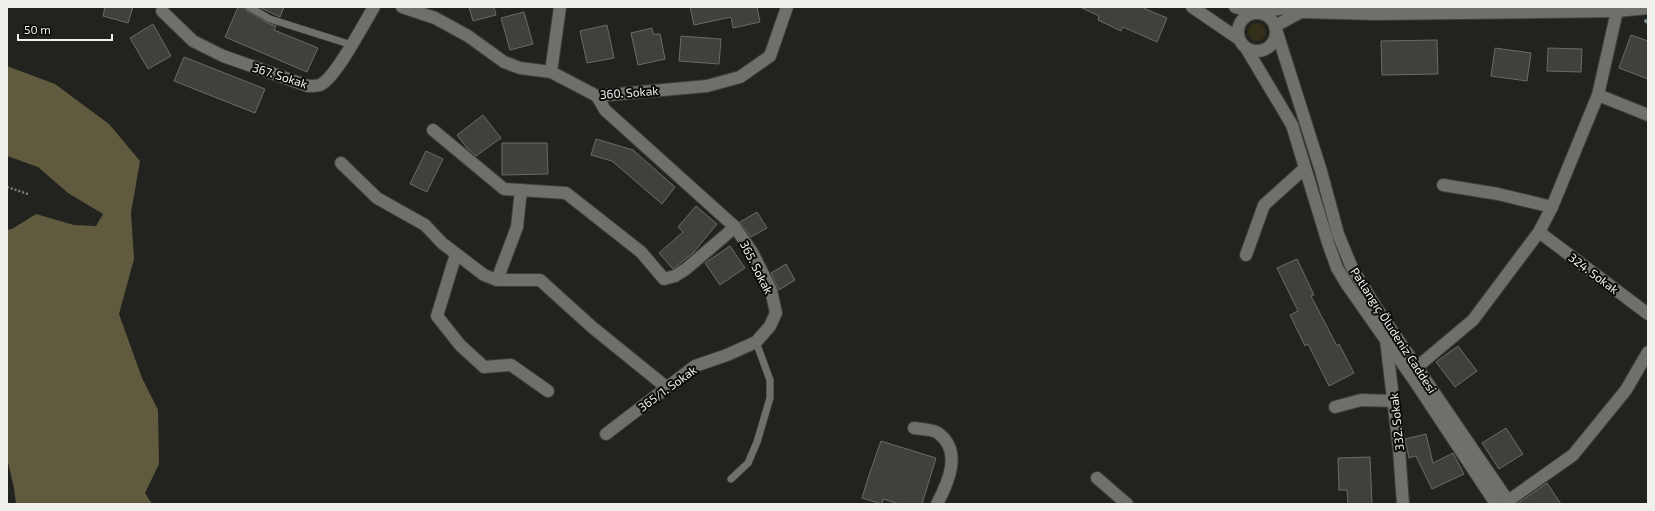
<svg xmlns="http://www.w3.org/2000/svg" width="1655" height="511" viewBox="0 0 1655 511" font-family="'Exo 2',sans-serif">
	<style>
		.green { fill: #322e17 }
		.forest { fill: #605b3e }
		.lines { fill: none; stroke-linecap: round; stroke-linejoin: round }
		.stream { stroke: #748e92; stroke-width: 4 }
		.building { fill: #41413c; stroke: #6b6a66 }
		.lane-casing { stroke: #3e3d3a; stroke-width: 8 }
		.street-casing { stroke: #3e3d3a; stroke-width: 14 }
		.secondary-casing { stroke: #3e3d3a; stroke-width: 14 }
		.path { stroke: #7c7c79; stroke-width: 2.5; stroke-dasharray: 2 2; stroke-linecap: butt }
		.lane { stroke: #706f6a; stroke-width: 7 }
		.street { stroke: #706f6a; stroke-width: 12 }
		.secondary { stroke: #706f6a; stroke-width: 12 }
		.labels { text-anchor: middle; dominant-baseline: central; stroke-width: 4; stroke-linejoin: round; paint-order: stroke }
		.street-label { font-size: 12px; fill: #efefec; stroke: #0b0b0a }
	</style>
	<rect width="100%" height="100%" fill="#22221e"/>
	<circle class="green" cx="1257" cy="32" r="9"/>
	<polygon class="forest" points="7,66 55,84 109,124 140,161 131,213 134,259 119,314 142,378 158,410 159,464 145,493 152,504 16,504 14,488 7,458 7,230 12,229 36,214 74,225 96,226 103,214 68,193 38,167 7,156"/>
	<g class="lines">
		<polyline class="stream" points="1646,21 1648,22"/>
	</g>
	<g class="building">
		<polygon points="105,7 133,7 128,23 103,16"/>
		<polygon points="238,7 244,7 247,11 268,23 276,26 274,30 318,48 307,72 225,37"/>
		<polygon points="259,7 284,7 280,17"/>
		<polygon points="469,7 494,7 496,15 473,21"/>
		<polygon points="690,7 757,7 760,22 733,28 731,17 694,25"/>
		<polygon points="1080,7 1141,7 1167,18 1157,42 1123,27 1121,31 1098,20 1099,16"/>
		<polygon points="524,12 533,44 510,50 501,18"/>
		<polygon points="153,24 171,56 148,69 130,38"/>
		<polygon points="607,25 614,58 587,63 580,31"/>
		<polygon points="652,28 653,34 660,34 665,59 638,65 631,33"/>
		<polygon points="1631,35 1648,41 1648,79 1619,68"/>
		<polygon points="681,36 721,39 719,64 679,61"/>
		<polygon points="1437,40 1438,74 1382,75 1381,41"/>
		<polygon points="1495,48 1531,53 1527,81 1491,76"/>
		<polygon points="1548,48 1582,49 1581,72 1547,71"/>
		<polygon points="184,57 265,89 255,113 174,81"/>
		<polygon points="483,115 501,138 476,156 467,148 457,135"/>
		<polygon points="596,139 633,150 675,187 662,204 612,161 591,155"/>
		<polygon points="502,143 547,143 548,174 502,175"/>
		<polygon points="426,151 443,159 427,192 410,184"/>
		<polygon points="696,206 717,224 693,253 673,269 659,253 683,232 678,227"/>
		<polygon points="757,212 767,228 751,237 740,222"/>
		<polygon points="730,246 745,268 720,285 705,263"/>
		<polygon points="1297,259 1314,295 1311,296 1337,346 1339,344 1354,373 1329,386 1308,344 1305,346 1290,315 1298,311 1277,268"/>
		<polygon points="786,264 795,280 779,290 771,273"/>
		<polygon points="1458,346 1477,371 1455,387 1436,362"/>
		<polygon points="1506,428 1523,454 1499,469 1482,443"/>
		<polygon points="1426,434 1433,463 1453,453 1464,474 1432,489 1416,456 1409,458 1405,439"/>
		<polygon points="881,441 936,458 922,504 899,504 883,499 882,504 862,498 868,478"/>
		<polygon points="1370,457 1372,504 1348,504 1347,490 1339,490 1338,458"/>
		<polygon points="1547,483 1561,504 1517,504"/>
	</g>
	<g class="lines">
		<defs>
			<g id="lane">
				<polyline points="249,7 270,19 352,45"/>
				<polyline points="731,479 748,463 757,442 770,398 770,380 756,342"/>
			</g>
			<g id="street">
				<polyline points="402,7 435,18 468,36 504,62 520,68 551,72 597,96 707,86 740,77 770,56 787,7"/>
				<path d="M 162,11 L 193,41 L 223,56 L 308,86 C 311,86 317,86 320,85 C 336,78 364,23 374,7"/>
				<polyline points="551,72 560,7"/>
				<polyline points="1598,95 1648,115"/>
				<polyline points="597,96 605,110 735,227 752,252 771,290 776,313 770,326 756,342 727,355 695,366 606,434"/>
				<polyline points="433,130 504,189 566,193 641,252 664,279 675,276 686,269 735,227"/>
				<polyline points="341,163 377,198 425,225 442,243 484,275 497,280 540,280 592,327 666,387"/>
				<polyline points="1443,185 1498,194 1552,207"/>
				<polyline points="1539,232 1648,314"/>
				<polyline points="456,254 437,316 460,345 484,367 511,365 548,391"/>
				<polyline points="1246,255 1264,205 1305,168"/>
				<polyline points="497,280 517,227 521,190"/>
				<polyline points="1386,340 1399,449 1403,504"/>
				<polyline points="1417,367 1473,320 1539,232 1552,207 1598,95 1617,11 1616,7"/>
				<polyline points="1335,407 1361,400 1394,401"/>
				<path d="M 914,428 C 920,429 933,429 938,433 C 963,451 948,483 937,504"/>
				<polyline points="1097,478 1127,504"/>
				<polyline points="1508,501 1573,455 1626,390 1648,352"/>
			</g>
			<g id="secondary">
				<polyline points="1192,7 1239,39"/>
				<polyline points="1235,7 1255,13 1284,8 1301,12 1375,14 1617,11 1648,8"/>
				<polyline points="1301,12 1275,26 1321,171 1338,234 1352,268 1377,309 1510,504"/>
				<circle cx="1257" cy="32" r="19"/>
				<polyline points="1246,48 1292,125 1328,243 1337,268 1348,286 1414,380 1496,504"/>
			</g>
		</defs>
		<use href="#lane" class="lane-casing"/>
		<use href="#street" class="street-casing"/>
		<use href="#secondary" class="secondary-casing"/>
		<polyline class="path" points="7,187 28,194"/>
		<use href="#lane" class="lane"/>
		<use href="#street" class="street"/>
		<use href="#secondary" class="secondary"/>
	</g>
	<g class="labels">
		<g class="street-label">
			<text transform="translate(280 75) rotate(18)">367. Sokak</text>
			<text transform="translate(629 92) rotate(-4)">360. Sokak</text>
			<text transform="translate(757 267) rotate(63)">365. Sokak</text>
			<text transform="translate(1594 273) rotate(37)">324. Sokak</text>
			<text transform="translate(1394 330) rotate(57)">Patlangıç Öludeniz Caddesi</text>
			<text transform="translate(667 388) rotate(-36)">365/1. Sokak</text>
			<text transform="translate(1396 422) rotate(-96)">332. Sokak</text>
		</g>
	</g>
	<rect width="1655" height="511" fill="none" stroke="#efefec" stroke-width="16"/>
	<path d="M18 34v6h94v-6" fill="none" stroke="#efefec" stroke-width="2"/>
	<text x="24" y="34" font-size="12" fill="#efefec" stroke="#0b0b0a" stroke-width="3" paint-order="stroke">50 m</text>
</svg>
